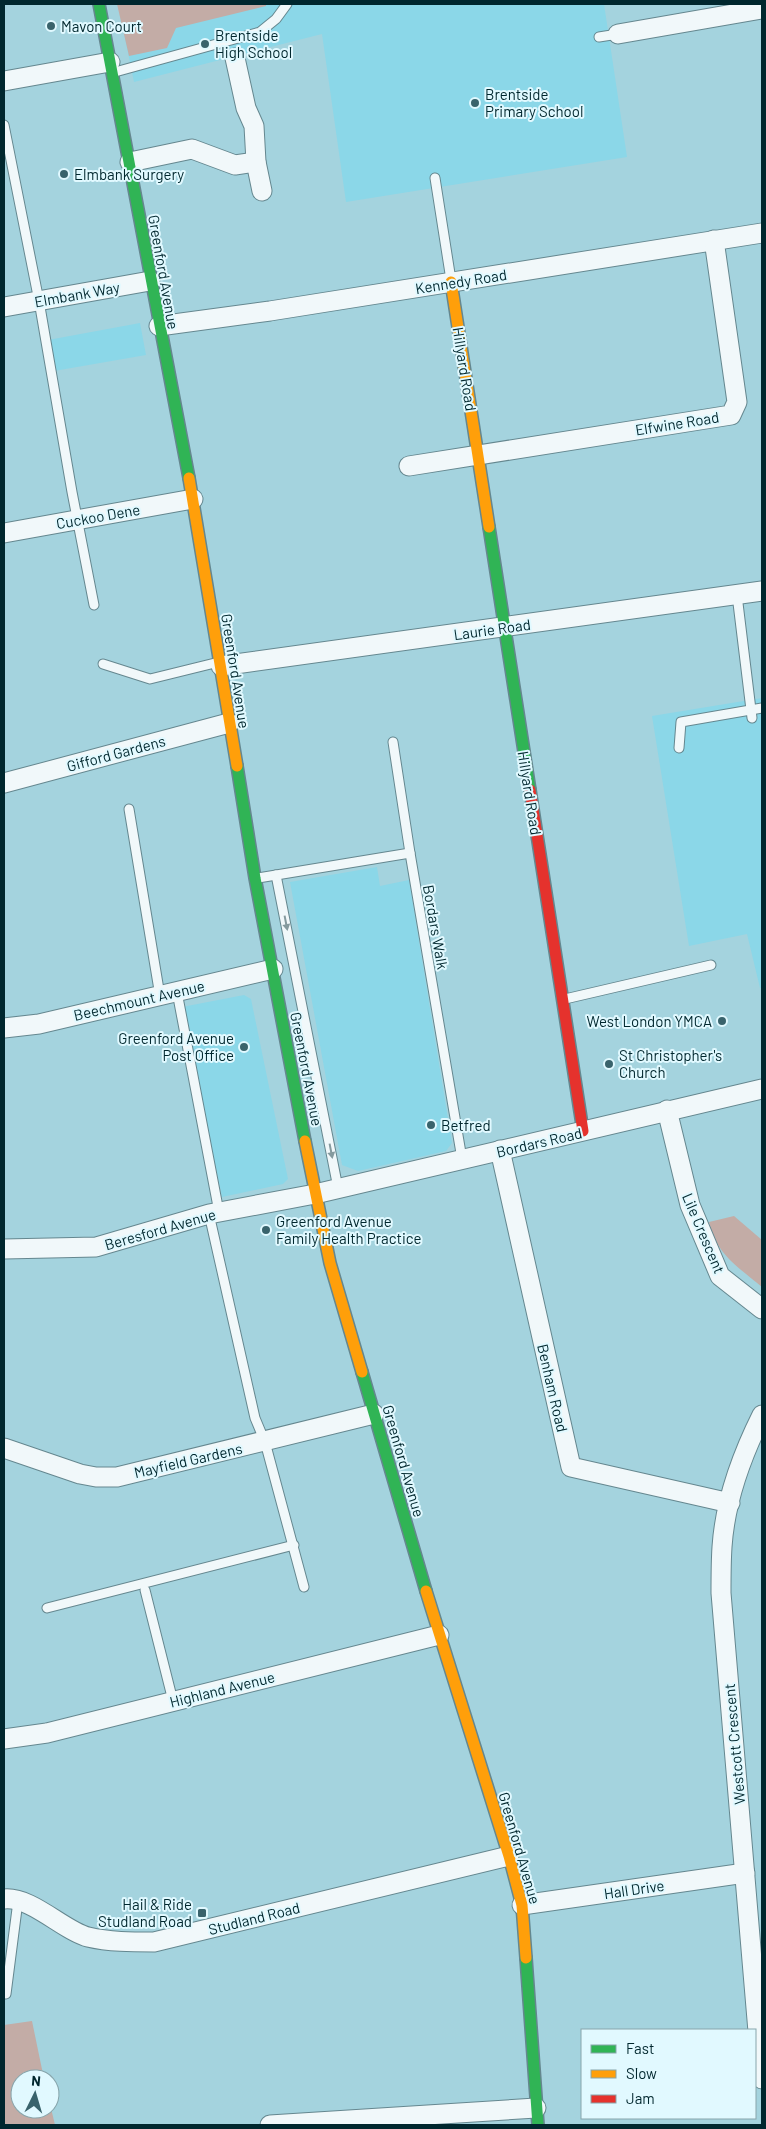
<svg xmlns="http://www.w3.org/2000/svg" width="766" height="2129" viewBox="0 0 766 2129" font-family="Barlow,sans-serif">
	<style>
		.built { fill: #8bd7e8 }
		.green { fill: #c3aca6 }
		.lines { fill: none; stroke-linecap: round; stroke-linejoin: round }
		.lane-casing { stroke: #65878f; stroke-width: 11 }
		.street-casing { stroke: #65878f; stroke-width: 21 }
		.fast-casing { stroke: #65878f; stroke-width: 14 }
		.slow-casing { stroke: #65878f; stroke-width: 14 }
		.jam-casing { stroke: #65878f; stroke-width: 14 }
		.lane { stroke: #f1f8fa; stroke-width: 9 }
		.street { stroke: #f1f8fa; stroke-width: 19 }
		.fast { stroke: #30b455; stroke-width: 11 }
		.slow { stroke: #ff9f0a; stroke-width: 11 }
		.jam { stroke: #e5322d; stroke-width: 11 }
		.oneway { fill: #859a9e }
		.poi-dot { fill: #39636c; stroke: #e1f9ff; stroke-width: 2 }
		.labels { text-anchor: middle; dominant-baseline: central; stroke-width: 4; stroke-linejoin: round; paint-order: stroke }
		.poi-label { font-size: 15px; fill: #00272e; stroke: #e1f9ff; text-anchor: start }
		.street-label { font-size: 15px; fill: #00272e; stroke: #e1f9ff }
	</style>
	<rect width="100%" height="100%" fill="#a4d3de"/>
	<g class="built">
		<polygon points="118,4 604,4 627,157 346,202 322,34 134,82"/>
		<polygon points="140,323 146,355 54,371 48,340"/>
		<polygon points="762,698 762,988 760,988 747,934 689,946 652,716"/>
		<polygon points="377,867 380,886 409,880 452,1143 446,1151 358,1171 342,1165 290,882"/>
		<polygon points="244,995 251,999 288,1179 283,1184 222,1197 182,1007"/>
	</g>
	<g class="green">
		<polygon points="117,4 266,4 266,6 176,28 167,48 129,56"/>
		<path d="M 734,1216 L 762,1240 L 762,1287 C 737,1266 717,1255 709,1222 Z"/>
		<polygon points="32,2021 44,2079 20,2079 20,2109 50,2109 50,2104 55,2125 4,2125 4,2025"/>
	</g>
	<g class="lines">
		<defs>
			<g id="lane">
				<polyline points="599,37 618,34"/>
				<polyline points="115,72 260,32 276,19 287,4"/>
				<polyline points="4,125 39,301 72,492 94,605"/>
				<polyline points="435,178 451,280"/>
				<polyline points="737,595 752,718"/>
				<polyline points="103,664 150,679 219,662"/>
				<polyline points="393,742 410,853"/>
				<polyline points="679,748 681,722 762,708"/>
				<polyline points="129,809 160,996"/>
				<polyline points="276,875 338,1188"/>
				<polyline points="258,878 410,853 462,1159"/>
				<polyline points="177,992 219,1212"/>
				<polyline points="565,999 711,965"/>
				<polyline points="209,1214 255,1418 265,1442 304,1587"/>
				<polyline points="145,1590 173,1701"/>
				<polyline points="47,1608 294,1545"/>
				<polyline points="6,1994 18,1901"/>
			</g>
			<g id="street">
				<polyline points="618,34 762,9"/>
				<polyline points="235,58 246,108 254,126 256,162 262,191"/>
				<polyline points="4,81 110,62"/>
				<polyline points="130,162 192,149 235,165 256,162"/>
				<polyline points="4,307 150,281"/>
				<polyline points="159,326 270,311 762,233"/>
				<polyline points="409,466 731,415 737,402 714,240"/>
				<polyline points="4,533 193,499"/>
				<polyline points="221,666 762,591"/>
				<polyline points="4,783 229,723"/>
				<polyline points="4,1028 39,1024 273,969"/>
				<polyline points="667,1110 690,1205 720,1276 762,1309"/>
				<polyline points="500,1150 571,1467 730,1503"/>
				<polyline points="4,1249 96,1247 209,1214 315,1194 762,1089"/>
				<path d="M 762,1415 C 742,1455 725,1501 722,1547 C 721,1562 721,1577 721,1593 L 762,2079"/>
				<polyline points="4,1448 80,1474 96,1477 117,1477 374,1414"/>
				<polyline points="4,1739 47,1733 439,1635"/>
				<path d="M 4,1899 C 31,1896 64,1931 88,1937 C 109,1942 132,1942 154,1942 L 509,1856"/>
				<polyline points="522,1905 745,1873"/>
				<polyline points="270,2125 536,2108"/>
			</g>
			<g id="fast">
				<polyline points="99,4 189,478"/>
				<polyline points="489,527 530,790"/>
				<polyline points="237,766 255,878 305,1141"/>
				<polyline points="362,1372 426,1591"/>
				<polyline points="526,1958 538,2125"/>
			</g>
			<g id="slow">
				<polyline points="451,282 489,527"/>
				<polyline points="189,478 237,766"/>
				<polyline points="305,1141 330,1263 362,1372"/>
				<polyline points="426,1591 509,1856 522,1905 526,1958"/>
			</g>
			<polyline id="jam" points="530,790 583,1131"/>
		</defs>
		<use href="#lane" class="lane-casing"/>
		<use href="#street" class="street-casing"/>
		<use href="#fast" class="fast-casing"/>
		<use href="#slow" class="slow-casing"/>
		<use href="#jam" class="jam-casing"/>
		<use href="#lane" class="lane"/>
		<use href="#street" class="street"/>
		<use href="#fast" class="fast"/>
		<use href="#slow" class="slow"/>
		<use href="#jam" class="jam"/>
	</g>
	<defs><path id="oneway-solid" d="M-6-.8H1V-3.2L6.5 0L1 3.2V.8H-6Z" transform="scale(1.25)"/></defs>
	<g class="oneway">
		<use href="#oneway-solid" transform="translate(286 923) rotate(79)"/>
		<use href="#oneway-solid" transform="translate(331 1151) rotate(79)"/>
	</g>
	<g class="poi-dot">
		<circle cx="51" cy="26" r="5"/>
		<circle cx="205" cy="44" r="5"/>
		<circle cx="475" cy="103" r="5"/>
		<circle cx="64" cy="174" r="5"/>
		<circle cx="722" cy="1021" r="5"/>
		<circle cx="244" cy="1047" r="5"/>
		<circle cx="609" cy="1064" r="5"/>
		<circle cx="431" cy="1125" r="5"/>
		<circle cx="266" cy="1230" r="5"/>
		<rect x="197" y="1908" width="10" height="10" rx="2.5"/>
	</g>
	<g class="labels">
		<g class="poi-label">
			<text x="61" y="26">Mavon Court</text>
			<text x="215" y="35">Brentside<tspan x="215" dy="17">High School</tspan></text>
			<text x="485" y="94">Brentside<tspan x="485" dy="17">Primary School</tspan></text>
			<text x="74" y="174">Elmbank Surgery</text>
			<text x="712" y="1021" text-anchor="end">West London YMCA</text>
			<text x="234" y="1038" text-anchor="end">Greenford Avenue<tspan x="234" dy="17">Post Office</tspan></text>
			<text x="619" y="1055">St Christopher's<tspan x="619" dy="17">Church</tspan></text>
			<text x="441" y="1125">Betfred</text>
			<text x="276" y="1221">Greenford Avenue<tspan x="276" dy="17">Family Health Practice</tspan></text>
			<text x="192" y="1904" text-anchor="end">Hail &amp; Ride<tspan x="192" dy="17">Studland Road</tspan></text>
		</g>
		<g class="street-label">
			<text transform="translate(164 272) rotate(80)">Greenford Avenue</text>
			<text transform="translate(461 281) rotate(-9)">Kennedy Road</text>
			<text transform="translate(77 294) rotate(-10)">Elmbank Way</text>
			<text transform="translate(465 369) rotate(81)">Hillyard Road</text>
			<text transform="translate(677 423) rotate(-9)">Elfwine Road</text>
			<text transform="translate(98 516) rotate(-10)">Cuckoo Dene</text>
			<text transform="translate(492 629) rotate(-8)">Laurie Road</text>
			<text transform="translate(236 671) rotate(81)">Greenford Avenue</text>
			<text transform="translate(116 753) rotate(-15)">Gifford Gardens</text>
			<text transform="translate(530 793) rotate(81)">Hillyard Road</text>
			<text transform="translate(436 927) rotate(80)">Bordars Walk</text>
			<text transform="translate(139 1000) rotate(-13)">Beechmount Avenue</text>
			<text transform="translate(307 1069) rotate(79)">Greenford Avenue</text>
			<text transform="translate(539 1142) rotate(-13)">Bordars Road</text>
			<text transform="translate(160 1229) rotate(-16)">Beresford Avenue</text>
			<text transform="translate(704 1233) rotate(67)">Lile Crescent</text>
			<text transform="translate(553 1388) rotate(77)">Benham Road</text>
			<text transform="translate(188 1460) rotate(-13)">Mayfield Gardens</text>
			<text transform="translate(404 1461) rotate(74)">Greenford Avenue</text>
			<text transform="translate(222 1689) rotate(-14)">Highland Avenue</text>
			<text transform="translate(734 1744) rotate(-95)">Westcott Crescent</text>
			<text transform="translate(520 1848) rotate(74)">Greenford Avenue</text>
			<text transform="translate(634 1889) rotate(-8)">Hall Drive</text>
			<text transform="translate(254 1918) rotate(-14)">Studland Road</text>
		</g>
	</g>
	<rect width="766" height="2129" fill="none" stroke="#00272e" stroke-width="10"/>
	<rect x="581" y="2029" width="175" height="90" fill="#e1f9ff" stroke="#87a5ab"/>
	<rect x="591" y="2045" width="25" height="8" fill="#30b455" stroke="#87a5ab"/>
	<text x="626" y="2054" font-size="15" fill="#00272e">Fast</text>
	<rect x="591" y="2070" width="25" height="8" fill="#ff9f0a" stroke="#87a5ab"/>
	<text x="626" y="2079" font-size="15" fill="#00272e">Slow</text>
	<rect x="591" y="2095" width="25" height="8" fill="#e5322d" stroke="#87a5ab"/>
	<text x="626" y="2104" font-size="15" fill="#00272e">Jam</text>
	<g transform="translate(35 2094) rotate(5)"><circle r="24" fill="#e1f9ff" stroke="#87a5ab"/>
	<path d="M0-4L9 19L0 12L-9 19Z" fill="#39636c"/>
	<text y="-8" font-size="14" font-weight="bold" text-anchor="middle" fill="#00272e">N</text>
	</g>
</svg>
